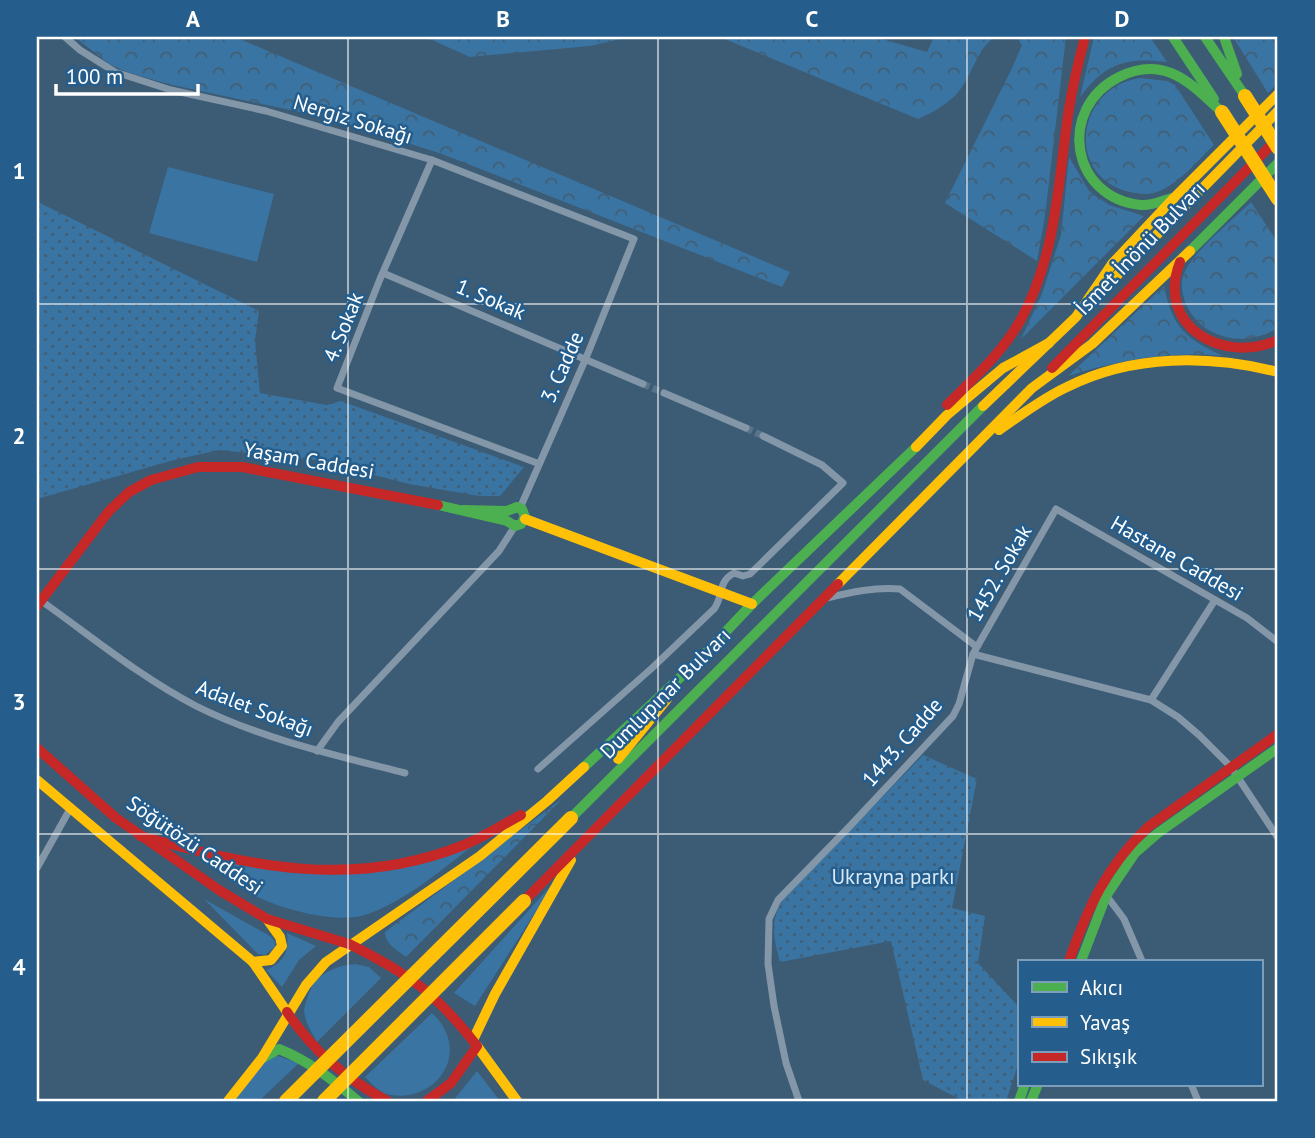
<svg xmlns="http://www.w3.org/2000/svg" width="1315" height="1138" viewBox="0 0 1315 1138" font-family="'PT Sans',sans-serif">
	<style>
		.grass { fill: #3974a2 }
		.forest { fill: url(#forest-crowns) }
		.park { fill: url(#park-dots) }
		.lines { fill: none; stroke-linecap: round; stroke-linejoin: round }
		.street-tunnel { stroke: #59748a; stroke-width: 7; stroke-dasharray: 7 3.5; stroke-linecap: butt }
		.street { stroke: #8397a8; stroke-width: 7 }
		.fast { stroke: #4caf50; stroke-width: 10 }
		.slow { stroke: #ffc107; stroke-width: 10 }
		.jam { stroke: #c62828; stroke-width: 10 }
		.slow-bridge { stroke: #ffc107; stroke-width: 14 }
		.grid { fill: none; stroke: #fff; stroke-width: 2; stroke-opacity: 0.55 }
		.labels { text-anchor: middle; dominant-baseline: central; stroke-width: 5; stroke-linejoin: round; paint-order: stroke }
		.street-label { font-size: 21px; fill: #fff; stroke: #255e8c }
		.park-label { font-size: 21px; fill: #d8eaf8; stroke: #255e8c }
		.neatline { fill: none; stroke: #fff; stroke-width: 2.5 }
		.grid-label { font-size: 23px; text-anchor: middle; font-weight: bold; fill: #fff }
	</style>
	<defs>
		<pattern id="forest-crowns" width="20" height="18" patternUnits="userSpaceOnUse" patternTransform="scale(1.75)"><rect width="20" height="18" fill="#3974a2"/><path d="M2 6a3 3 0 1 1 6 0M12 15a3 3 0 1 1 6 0" fill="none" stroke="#435e73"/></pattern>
		<pattern id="park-dots" width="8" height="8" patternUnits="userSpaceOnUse" patternTransform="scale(1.75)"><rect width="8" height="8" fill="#3974a2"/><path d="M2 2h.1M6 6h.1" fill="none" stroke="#435e73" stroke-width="1.8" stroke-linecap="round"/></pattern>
	</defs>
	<rect width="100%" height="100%" fill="#3c5b75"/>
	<g class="grass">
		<polygon points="168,167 274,194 257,262 149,233"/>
		<path d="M 478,842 C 443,868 407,901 365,915 C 333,925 267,906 240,887 C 228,880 218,868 207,859 L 335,875 Z"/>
		<polygon points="556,880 475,1006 454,993"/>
		<polygon points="204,899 270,936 275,942 275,947 265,955 258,954"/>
		<path d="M 287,933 L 316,946 L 299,960 L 282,987 L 266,970 C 284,962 289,953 287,933 Z"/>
		<path d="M 355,964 L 369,967 L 381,978 L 317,1042 C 312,1033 305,1022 304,1011 C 304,1007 307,1000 308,995 C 316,974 334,966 355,964 Z"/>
		<path d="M 432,1013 C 474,1052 435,1106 386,1094 C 379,1092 371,1083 365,1077 Z"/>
		<polygon points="275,1055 299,1063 259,1101 232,1101 262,1063"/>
		<polygon points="477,1071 500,1101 453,1101"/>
	</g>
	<g class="forest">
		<polygon points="75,37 235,37 790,272 782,287 442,154 333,119 168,84 127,72 109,64"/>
		<polygon points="425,37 629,37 590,46 470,57"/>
		<path d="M 720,37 L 875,37 L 927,52 L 934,37 L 995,37 C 976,50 973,74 959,91 C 950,103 932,113 918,119 Z"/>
		<polygon points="1016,37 1066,37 1045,216 1037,261 945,203 1013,66 1022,45"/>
		<path d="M 1094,37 L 1150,37 L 1167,62 C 1127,57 1105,63 1080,97 Z"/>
		<polygon points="1233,37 1278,37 1278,83 1268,93"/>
		<path d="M 1141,78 L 1167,81 L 1175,85 L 1214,145 C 1197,161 1179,184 1157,192 C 1149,195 1139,194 1130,192 C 1064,177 1076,86 1141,78 Z"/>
		<polygon points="1069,157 1089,191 1109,205 1144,216 1021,339 1042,294 1061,235"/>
		<path d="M 1251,202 L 1278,243 L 1278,328 C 1246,348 1202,340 1186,304 C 1182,294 1180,283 1184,273 C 1193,252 1235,218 1251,202 Z"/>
		<path d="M 1164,286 C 1172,327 1186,339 1223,356 C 1168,351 1120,360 1068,376 Z"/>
		<path d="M 562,799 L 406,957 C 397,950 385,944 385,932 Z"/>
	</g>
	<g class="park">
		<polygon points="38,202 259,311 255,341 260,393 327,405 341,401 524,467 500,496 479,496 409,484 316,460 219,450 174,460 37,499"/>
		<path d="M 923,755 L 977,779 L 952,908 L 985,916 L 978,963 L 1019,1007 L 1019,1062 L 1006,1101 L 963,1101 L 923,1080 L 891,941 L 780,962 C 774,939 769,921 783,900 Z"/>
	</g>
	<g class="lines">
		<g class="street-tunnel">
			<polyline points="643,384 664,393"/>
			<polyline points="746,428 763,436"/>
		</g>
		<g class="street">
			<polyline points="65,37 80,50 115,72 171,90 266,111 432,160 634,239 586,358 520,508"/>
			<polyline points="432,160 380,279 337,388 537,463"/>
			<polyline points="383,273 643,384"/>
			<polyline points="664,393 746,428"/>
			<path d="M 827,598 C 851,592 875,587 900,589 L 977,647"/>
			<path d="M 40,600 C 91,636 140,677 196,706 C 262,739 334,755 405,773"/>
			<polyline points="973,654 1151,700 1178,717 1199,735 1231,767 1278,838"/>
			<polyline points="1151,700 1215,600"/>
			<polyline points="317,751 338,722 499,551 515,526"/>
			<path d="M 538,769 L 652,668 L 714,609 C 724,596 717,582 734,573 L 743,576 L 750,574 L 843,483 L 822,465 L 763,436"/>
			<polyline points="37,868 70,809"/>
			<polyline points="1106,895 1124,919 1142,961"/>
			<polyline points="1191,1084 1198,1101"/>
			<polyline points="799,1101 786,1063 774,1006 768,964 769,919 778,900 850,826 953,716 959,704 973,654 1056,509 1247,618 1278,642"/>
		</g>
		<g class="fast">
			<polyline points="1173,37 1214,99"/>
			<polyline points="1205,37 1245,96"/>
			<polyline points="1224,37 1237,74"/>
			<path d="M 1172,198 C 1162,201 1151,206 1141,205 C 1070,198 1057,108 1119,77 C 1135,69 1153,66 1171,73 C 1191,81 1206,98 1222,112"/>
			<polyline points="1190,251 1278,163"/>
			<polyline points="438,505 507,521 515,526 521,524 525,517 522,509 517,507 507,511 463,510"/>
			<polyline points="584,767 699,660 752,604 916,447"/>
			<polyline points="571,818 983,406"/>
			<polyline points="1081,961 1106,896 1135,853 1158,833 1278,748"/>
			<path d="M 263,1058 L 279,1049 C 309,1061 333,1080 358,1101"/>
			<polyline points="1019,1101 1025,1084"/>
			<polyline points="1031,1101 1038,1084"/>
		</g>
		<g class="slow">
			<polyline points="1092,301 1278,111"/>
			<polyline points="983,406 1076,317 1112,264 1174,198 1278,94"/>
			<path d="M 999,430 C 1021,415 1043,398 1067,387 C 1133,354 1209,355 1278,372"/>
			<polyline points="916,447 947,415 1003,368 1049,343"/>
			<polyline points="525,519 752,604"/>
			<polyline points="838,584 1032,388 1092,344 1190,251"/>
			<polyline points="618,759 667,699"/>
			<polyline points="37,780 253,962 287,1012"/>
			<polyline points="253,962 271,960 282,946 280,937 267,919"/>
			<polyline points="473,1040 495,994 571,860"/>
			<polyline points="477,1046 517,1101"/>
			<polyline points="228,1101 262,1058 306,985 326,962 480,856 547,801 584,767"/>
		</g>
		<g class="jam">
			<path d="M 1180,262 C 1155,326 1223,365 1278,340"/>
			<polyline points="1052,368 1278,138"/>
			<path d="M 947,405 C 973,379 1002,353 1020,321 C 1056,257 1058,185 1068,115 C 1072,89 1078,63 1085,37"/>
			<polyline points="37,606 109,511 129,492 151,480 198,467 242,467 438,505"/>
			<polyline points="37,748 116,818 219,890 267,919 349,944"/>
			<path d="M 140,836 C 251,866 352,890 464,845 C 484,837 502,825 521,815"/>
			<polyline points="524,901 838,584"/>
			<path d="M 349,944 C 408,973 437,994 477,1046 L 451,1083 L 427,1101"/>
			<path d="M 1069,961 C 1088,907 1106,867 1148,827 L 1278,734"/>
			<path d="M 287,1012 C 314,1052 345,1078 387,1101"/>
		</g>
		<g class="slow-bridge">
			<polyline points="1245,96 1278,148"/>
			<polyline points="1222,112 1278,199"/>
			<polyline points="286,1101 571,818"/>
			<polyline points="324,1101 524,901"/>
		</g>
	</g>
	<path class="grid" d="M 348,37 L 348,1101M 658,37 L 658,1101M 967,37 L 967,1101M 37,304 L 1278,304M 37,569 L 1278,569M 37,834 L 1278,834"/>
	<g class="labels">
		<g class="street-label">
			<text transform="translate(353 119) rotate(17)">Nergiz Sokağı</text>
			<text transform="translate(1140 248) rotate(-46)">İsmet İnönü Bulvarı</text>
			<text transform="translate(491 299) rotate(23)">1. Sokak</text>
			<text transform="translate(343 327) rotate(-68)">4. Sokak</text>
			<text transform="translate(562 367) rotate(-66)">3. Cadde</text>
			<text transform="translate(309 460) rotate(10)">Yaşam Caddesi</text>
			<text transform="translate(1177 558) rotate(30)">Hastane Caddesi</text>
			<text transform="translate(999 573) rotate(-60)">1452. Sokak</text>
			<text transform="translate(665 693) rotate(-45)">Dumlupınar Bulvarı</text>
			<text transform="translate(255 708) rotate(21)">Adalet Sokağı</text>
			<text transform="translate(902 742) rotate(-49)">1443. Cadde</text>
			<text transform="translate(195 845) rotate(34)">Söğütözü Caddesi</text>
		</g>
		<g class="park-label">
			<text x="893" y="876">Ukrayna parkı</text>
		</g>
	</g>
	<rect width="1315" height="1138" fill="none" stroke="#255e8c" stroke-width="77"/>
	<rect x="1018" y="960" width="245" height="126" fill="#255e8c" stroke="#7c9eba" stroke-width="2"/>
	<rect x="1032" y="982" width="35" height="10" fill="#4caf50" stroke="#7c9eba" stroke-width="2"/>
	<text x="1080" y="995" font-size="21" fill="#ffffff">Akıcı</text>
	<rect x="1032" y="1017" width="35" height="10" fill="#ffc107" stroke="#7c9eba" stroke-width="2"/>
	<text x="1080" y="1030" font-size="21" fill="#ffffff">Yavaş</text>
	<rect x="1032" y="1052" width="35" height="10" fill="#c62828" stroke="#7c9eba" stroke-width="2"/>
	<text x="1080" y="1064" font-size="21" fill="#ffffff">Sıkışık</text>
	<path d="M56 84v10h142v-10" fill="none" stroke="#ffffff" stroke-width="3.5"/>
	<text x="66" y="84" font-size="21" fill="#ffffff" stroke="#255e8c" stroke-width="5" paint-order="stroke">100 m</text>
	<rect x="38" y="38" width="1238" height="1062" class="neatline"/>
	<g class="grid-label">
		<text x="193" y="27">A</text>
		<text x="503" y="27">B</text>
		<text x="812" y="27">C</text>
		<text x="1122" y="27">D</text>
		<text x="19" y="179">1</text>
		<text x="19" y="444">2</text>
		<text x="19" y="710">3</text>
		<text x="19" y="975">4</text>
	</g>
</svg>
